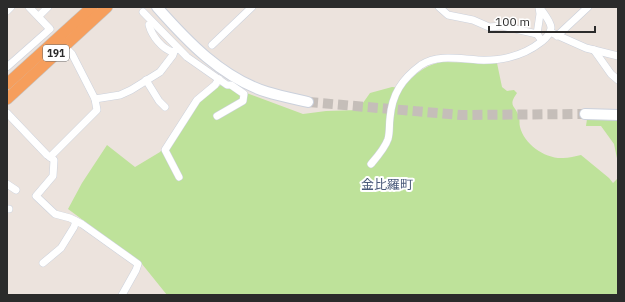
<svg xmlns="http://www.w3.org/2000/svg" width="625" height="302" viewBox="0 0 625 302" font-family="'IBM Plex Sans','Noto Sans JP',sans-serif">
	<style>
		.green { fill: #bee29a }
		.lines { fill: none; stroke-linecap: round; stroke-linejoin: round }
		.secondary-tunnel { stroke: #c5beb9; stroke-width: 10; stroke-dasharray: 10 5; stroke-linecap: butt }
		.minor-casing { stroke: #cbd1dc; stroke-width: 8 }
		.secondary-casing { stroke: #cbd1dc; stroke-width: 12 }
		.trunk-casing { stroke: #c4c4c4; stroke-width: 12 }
		.minor { stroke: #fff; stroke-width: 7 }
		.secondary { stroke: #fff; stroke-width: 10 }
		.trunk { stroke: #f69e5c; stroke-width: 11 }
		.labels { text-anchor: middle; dominant-baseline: central; stroke-width: 4; stroke-linejoin: round; paint-order: stroke }
		.shield { fill: #fff; stroke: #6b6b6b; stroke-width: 1 }
		.shield-label { font-size: 10px; font-weight: bold; fill: #2b2b2b }
		.quarter-label { font-size: 13px; fill: #4b5b7b; stroke: #fff }
	</style>
	<rect width="100%" height="100%" fill="#ece3dd"/>
	<g class="green">
		<path d="M 441,62 L 497,63 L 502,87 L 507,91 L 514,90 L 517,93 C 507,107 516,105 519,117 C 520,120 519,124 520,127 C 524,144 545,159 563,158 C 569,158 575,156 581,155 L 609,178 L 613,183 L 618,178 L 618,295 L 167,295 L 142,264 L 68,209 L 82,183 L 107,145 L 135,167 L 160,152 L 201,101 L 222,84 L 303,114 L 326,111 L 358,110 L 370,93 L 392,87 L 402,88 C 413,76 423,66 441,62 Z"/>
		<polygon points="587,119 618,121 618,163 614,144 601,126 586,126"/>
	</g>
	<g class="lines">
		<polyline class="secondary-tunnel" points="308,102 461,115 585,114"/>
		<defs>
			<g id="minor">
				<polyline points="439,7 448,15 473,20 489,27 502,26 537,34 542,41"/>
				<polyline points="7,11 11,7"/>
				<polyline points="143,12 187,57 227,85 231,85 244,94 243,101 217,116"/>
				<polyline points="39,16 48,7"/>
				<path d="M 149,25 C 152,36 162,49 173,52 L 177,49"/>
				<polyline points="550,32 586,48 618,56"/>
				<polyline points="537,34 540,14 539,7"/>
				<polyline points="557,36 588,7"/>
				<polyline points="212,45 252,7"/>
				<polyline points="594,50 611,74 618,80"/>
				<polyline points="7,67 50,29 29,7"/>
				<polyline points="146,80 159,101 165,107"/>
				<polyline points="95,99 120,95 131,90 160,72 173,55 174,52"/>
				<polyline points="7,113 47,155 54,160 53,176 36,196 55,214 70,218 82,224 138,264 136,270 122,295"/>
				<polyline points="50,157 97,110 95,99 72,54 64,46"/>
				<path d="M 371,164 C 377,157 385,148 388,139 C 390,132 389,125 390,118 C 392,94 402,79 421,65 C 438,54 459,59 478,60 C 501,61 522,57 541,42 C 545,39 551,34 551,28 C 551,22 543,12 539,7"/>
				<polyline points="179,177 165,150 197,100 215,85 219,79"/>
				<polyline points="7,184 16,190"/>
				<polyline points="7,209 9,209"/>
				<polyline points="43,263 61,248 74,227 76,221"/>
			</g>
			<g id="secondary">
				<path d="M 157,7 C 187,41 222,78 267,92 C 280,96 295,99 308,102"/>
				<polyline points="585,114 618,115"/>
			</g>
			<g id="trunk">
				<polyline points="7,84 92,7"/>
				<polyline points="7,99 107,7"/>
			</g>
		</defs>
		<use href="#minor" class="minor-casing"/>
		<use href="#secondary" class="secondary-casing"/>
		<use href="#trunk" class="trunk-casing"/>
		<use href="#minor" class="minor"/>
		<use href="#secondary" class="secondary"/>
		<use href="#trunk" class="trunk"/>
	</g>
	<g class="labels">
		<rect class="shield" x="43" y="45" width="26" height="16" rx="3"/>
		<g class="shield-label">
			<text x="56" y="53">191</text>
		</g>
		<g class="quarter-label">
			<text x="387" y="184">金比羅町</text>
		</g>
	</g>
	<rect width="625" height="302" fill="none" stroke="#2b2b2b" stroke-width="16"/>
	<path d="M489 26v6h106v-6" fill="none" stroke="#2b2b2b" stroke-width="2"/>
	<text x="495" y="26" font-size="12" fill="#2b2b2b" stroke="#ffffff" stroke-width="3" paint-order="stroke">100 m</text>
</svg>
